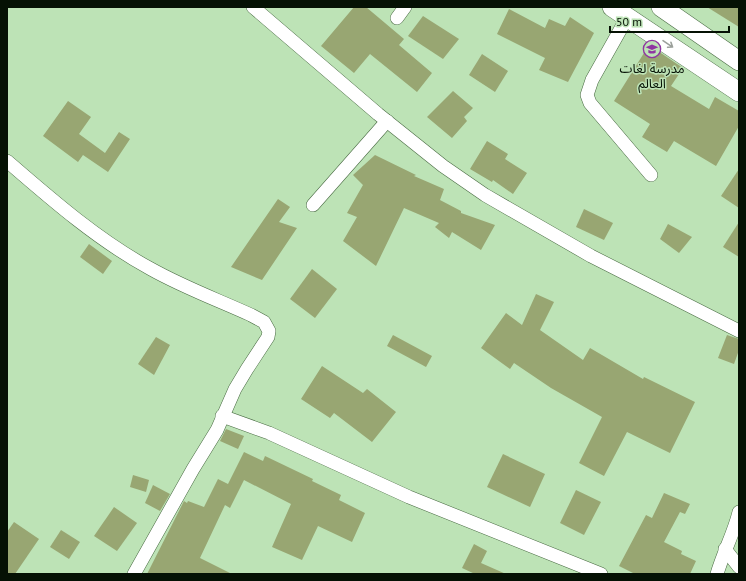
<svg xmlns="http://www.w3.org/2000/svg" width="746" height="581" viewBox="0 0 746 581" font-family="'PT Sans','Noto Sans Arabic',sans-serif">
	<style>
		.building { fill: #98a672 }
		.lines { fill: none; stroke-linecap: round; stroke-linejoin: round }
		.street-casing { stroke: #486a42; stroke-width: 14 }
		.secondary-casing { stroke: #486a42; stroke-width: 20 }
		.street { stroke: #fff; stroke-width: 13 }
		.secondary { stroke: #fff; stroke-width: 19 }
		.oneway { stroke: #9ba09b }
		.labels { text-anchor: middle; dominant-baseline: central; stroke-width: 3; stroke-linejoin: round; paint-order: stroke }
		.poi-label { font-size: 13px; fill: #051104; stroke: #bde3b6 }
	</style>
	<rect width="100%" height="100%" fill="#bde3b6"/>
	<g class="building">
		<polygon points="354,7 366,7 404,39 399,45 432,73 417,92 370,54 354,73 321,46"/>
		<polygon points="707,7 739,7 739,27"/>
		<polygon points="509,9 545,28 549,19 565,26 570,17 594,33 568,82 539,70 545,58 497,34"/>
		<polygon points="423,16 459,39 443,59 408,36"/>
		<polygon points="649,45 683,68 671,86 709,109 715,97 739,111 739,126 716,166 674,141 667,152 642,137 650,124 614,101"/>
		<polygon points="482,54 508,71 495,92 469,75"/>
		<polygon points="453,91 473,108 464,117 467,121 452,138 427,117"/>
		<polygon points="68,101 91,117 79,134 105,153 119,132 130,139 108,172 83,155 78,162 43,136"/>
		<polygon points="487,141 508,154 505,159 527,173 513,194 493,180 492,182 470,169"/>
		<polygon points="375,155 416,175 414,176 444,189 440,200 461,211 461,213 495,225 481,250 452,232 449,238 435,227 439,223 404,208 376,266 343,241 357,217 347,213 363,185 353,175"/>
		<polygon points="739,169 739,208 721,196"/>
		<polygon points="278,199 290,207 279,222 297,228 262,280 231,267"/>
		<polygon points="584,209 613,223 604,240 576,227"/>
		<polygon points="739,222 739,257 723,247"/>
		<polygon points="668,224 692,237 679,253 660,239"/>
		<polygon points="89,244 112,261 103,274 80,257"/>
		<polygon points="312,269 337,289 315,318 290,299"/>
		<polygon points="536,294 554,302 540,330 583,360 590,348 643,379 644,377 695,402 670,453 627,432 604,476 579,463 602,417 551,388 514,363 510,369 481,348 506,313 522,325"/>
		<polygon points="393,335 432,356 426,367 387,346"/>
		<polygon points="727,335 739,339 739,350 734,364 718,358"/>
		<polygon points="156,337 170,345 154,375 138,364"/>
		<polygon points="322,366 363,393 367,389 396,412 372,442 334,413 330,418 301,399"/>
		<polygon points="226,429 244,436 238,449 220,441"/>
		<polygon points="244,452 263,461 265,456 313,479 312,481 341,495 339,500 365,513 352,542 318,526 302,560 272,547 291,504 244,480 230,508 225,505 200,558 232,574 147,574 184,501 187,503 188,501 204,507 218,479 228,484"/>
		<polygon points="503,454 545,474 530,507 487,487"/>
		<polygon points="133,475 149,480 146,492 130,487"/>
		<polygon points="153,485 170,494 160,511 145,503"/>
		<polygon points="576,490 601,502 584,535 560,523"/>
		<polygon points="664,493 690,504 685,514 680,512 664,542 682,551 681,554 696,561 690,574 635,574 619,566 646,515 652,518"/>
		<polygon points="114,507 137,523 117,551 94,536"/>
		<polygon points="14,522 39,539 15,574 7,574 7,532"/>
		<polygon points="61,530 80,542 69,559 50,547"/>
		<polygon points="474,544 487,551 481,563 506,574 475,574 462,568"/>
	</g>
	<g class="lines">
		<defs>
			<g id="street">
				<polyline points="253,7 378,114 443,166 485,195 591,256 739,331"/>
				<polyline points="628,16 592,80 587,95 590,103 651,175"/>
				<polyline points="397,18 405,7"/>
				<path d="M 7,161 C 52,200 99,241 151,269 C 183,287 218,300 251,315 L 264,322 L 269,331 L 268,337 L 247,369 L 235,389 L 217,430 L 193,469 L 134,574"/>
				<polyline points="313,205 387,121"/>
				<polyline points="222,416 269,433 409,497 601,574"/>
				<polyline points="725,549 739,567"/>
				<path d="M 717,574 C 723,553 734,533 739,512"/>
			</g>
			<g id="secondary">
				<polyline points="612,7 739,92"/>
				<polyline points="661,7 739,61"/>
			</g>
		</defs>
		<use href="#street" class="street-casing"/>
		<use href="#secondary" class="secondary-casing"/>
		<use href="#street" class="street"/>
		<use href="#secondary" class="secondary"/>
	</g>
	<defs><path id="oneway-shaft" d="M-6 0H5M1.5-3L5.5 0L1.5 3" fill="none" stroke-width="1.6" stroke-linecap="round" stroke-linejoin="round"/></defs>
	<use class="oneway" href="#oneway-shaft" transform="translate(668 44) rotate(34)"/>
	<defs>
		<symbol id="school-ring" viewBox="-11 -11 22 22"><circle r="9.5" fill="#bde3b6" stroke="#8f35a1" stroke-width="1.5"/><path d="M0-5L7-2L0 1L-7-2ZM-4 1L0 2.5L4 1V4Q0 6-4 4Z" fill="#8f35a1"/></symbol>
	</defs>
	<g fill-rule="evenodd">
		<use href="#school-ring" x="642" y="39" width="20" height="20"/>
	</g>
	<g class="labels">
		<g class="poi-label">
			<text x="652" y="68">مدرسة لغات<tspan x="652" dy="15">العالم</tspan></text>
		</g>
	</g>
	<rect width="746" height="581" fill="none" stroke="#051104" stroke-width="16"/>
	<path d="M610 26v6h119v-6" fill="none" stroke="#051104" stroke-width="2"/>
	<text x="616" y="26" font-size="12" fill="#051104" stroke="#bde3b6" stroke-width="3" paint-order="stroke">50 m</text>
</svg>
